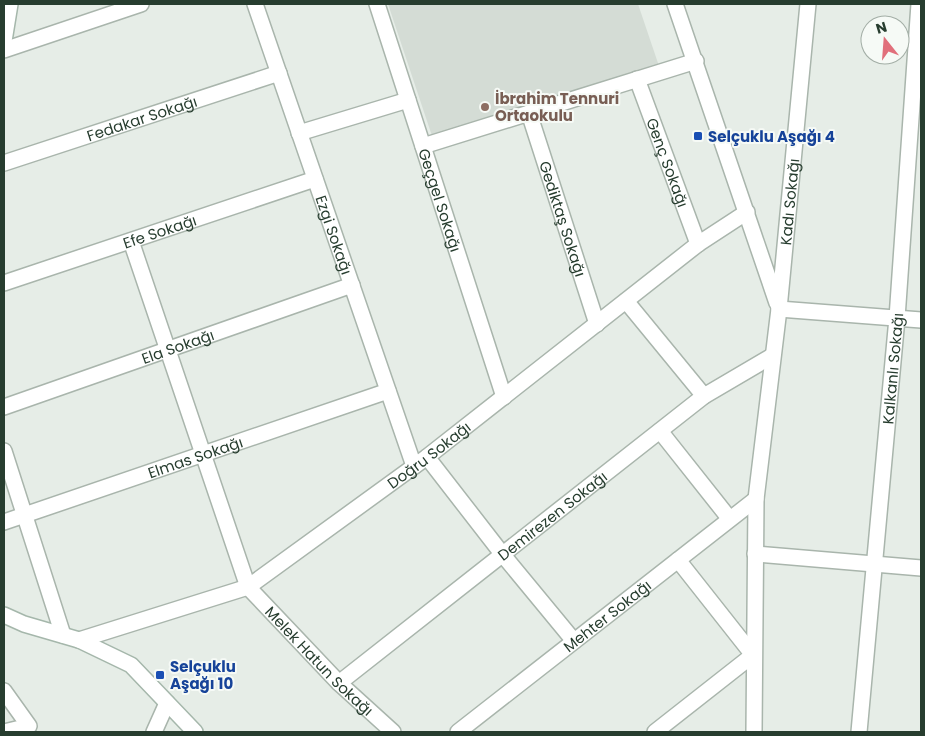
<svg xmlns="http://www.w3.org/2000/svg" width="925" height="736" viewBox="0 0 925 736" font-family="Poppins,sans-serif">
	<style>
		.built { fill: #d4dcd5 }
		.lines { fill: none; stroke-linecap: round; stroke-linejoin: round }
		.street-casing { stroke: #a9b5ac; stroke-width: 18 }
		.secondary-casing { stroke: #a5b7ab; stroke-width: 18 }
		.street { stroke: #fff; stroke-width: 15 }
		.secondary { stroke: #fff; stroke-width: 15 }
		.education-dot { fill: #8d6e63; stroke: #f6faf6; stroke-width: 2 }
		.transit-dot { fill: #1a4fb4; stroke: #f6faf6; stroke-width: 2 }
		.labels { text-anchor: middle; dominant-baseline: central; stroke-width: 4; stroke-linejoin: round; paint-order: stroke }
		.education-label { font-size: 15px; font-weight: bold; fill: #785e54; stroke: #f6faf6; text-anchor: start }
		.street-label { font-size: 15px; fill: #273d2f; stroke: #f6faf6 }
		.transit-label { font-size: 15px; font-weight: bold; fill: #164399; stroke: #f6faf6; text-anchor: start }
	</style>
	<rect width="100%" height="100%" fill="#e6ede7"/>
	<polygon class="built" points="388,4 638,4 661,72 434,142"/>
	<g class="lines">
		<defs>
			<g id="street">
				<path id="s1" d="M 255,4 L 414,466"/>
				<path id="s2" d="M 377,4 L 504,397"/>
				<polyline points="675,4 777,303"/>
				<polyline points="4,50 141,4"/>
				<path id="s3" d="M 637,79 L 698,244"/>
				<path id="s4" d="M 529,113 L 597,324"/>
				<polyline points="299,133 408,100"/>
				<polyline points="423,146 696,61"/>
				<path id="s5" d="M 4,163 L 279,73"/>
				<path id="s6" d="M 131,241 L 248,587 L 339,683 L 393,732"/>
				<path id="s7" d="M 4,283 L 315,179"/>
				<polyline points="626,301 704,396"/>
				<polyline points="779,309 921,320"/>
				<path id="s8" d="M 4,407 L 352,285"/>
				<polyline points="660,431 729,518"/>
				<polyline points="4,451 63,635"/>
				<polyline points="427,457 503,555 574,641"/>
				<path id="s9" d="M 4,522 L 388,391"/>
				<polyline points="755,554 921,568"/>
				<path id="s10" d="M 79,640 L 248,587 L 427,457 L 698,244 L 747,212"/>
				<path id="s11" d="M 339,683 L 704,396 L 772,356"/>
				<polyline points="4,691 29,726 4,732"/>
				<polyline points="154,732 167,703"/>
				<path id="s12" d="M 458,732 L 756,499"/>
				<polyline points="655,732 753,655 678,560"/>
				<path id="s13" d="M 754,732 L 756,499 L 779,309 L 808,4"/>
				<path id="s14" d="M 859,732 L 897,318 L 919,4"/>
			</g>
			<g id="secondary">
				<polyline points="4,41 10,4"/>
				<polyline points="4,615 24,624 79,640 131,665 195,732"/>
			</g>
		</defs>
		<use href="#street" class="street-casing"/>
		<use href="#secondary" class="secondary-casing"/>
		<use href="#street" class="street"/>
		<use href="#secondary" class="secondary"/>
	</g>
	<circle class="education-dot" cx="485" cy="107" r="5"/>
	<g class="transit-dot">
		<rect x="693" y="131" width="10" height="10" rx="2.5"/>
		<rect x="155" y="670" width="10" height="10" rx="2.5"/>
	</g>
	<g class="labels">
		<g class="education-label">
			<text x="495" y="98">İbrahim Tennuri<tspan x="495" dy="17">Ortaokulu</tspan></text>
		</g>
		<g class="street-label">
			<text stroke="none"><textPath href="#s5" startOffset="145">Fedakar Sokağı</textPath></text>
			<text stroke="none"><textPath href="#s3" startOffset="89">Genç Sokağı</textPath></text>
			<text stroke="none"><textPath href="#s2" startOffset="206">Geçgel Sokağı</textPath></text>
			<text stroke="none"><textPath href="#s13" startOffset="532">Kadı Sokağı</textPath></text>
			<text stroke="none"><textPath href="#s4" startOffset="111">Gediktaş Sokağı</textPath></text>
			<text stroke="none"><textPath href="#s7" startOffset="164">Efe Sokağı</textPath></text>
			<text stroke="none"><textPath href="#s1" startOffset="244">Ezgi Sokağı</textPath></text>
			<text stroke="none"><textPath href="#s8" startOffset="184">Ela Sokağı</textPath></text>
			<text stroke="none"><textPath href="#s14" startOffset="365">Kalkanlı Sokağı</textPath></text>
			<text stroke="none"><textPath href="#s10" startOffset="401">Doğru Sokağı</textPath></text>
			<text stroke="none"><textPath href="#s9" startOffset="202">Elmas Sokağı</textPath></text>
			<text stroke="none"><textPath href="#s11" startOffset="271">Demirezen Sokağı</textPath></text>
			<text stroke="none"><textPath href="#s12" startOffset="189">Mehter Sokağı</textPath></text>
			<text stroke="none"><textPath href="#s6" startOffset="468">Melek Hatun Sokağı</textPath></text>
		</g>
		<g class="transit-label">
			<text x="708" y="136">Selçuklu Aşağı 4</text>
			<text x="170" y="666">Selçuklu<tspan x="170" dy="17">Aşağı 10</tspan></text>
		</g>
	</g>
	<rect width="925" height="736" fill="none" stroke="#273d2f" stroke-width="10"/>
	<g transform="translate(885 40) rotate(343)"><circle r="24" fill="#f6faf6" stroke="#a3aea6"/>
	<path d="M0-4L9 19L0 12L-9 19Z" fill="#e16f7b"/>
	<text y="-8" font-size="14" font-weight="bold" text-anchor="middle" fill="#273d2f">N</text>
	</g>
</svg>
